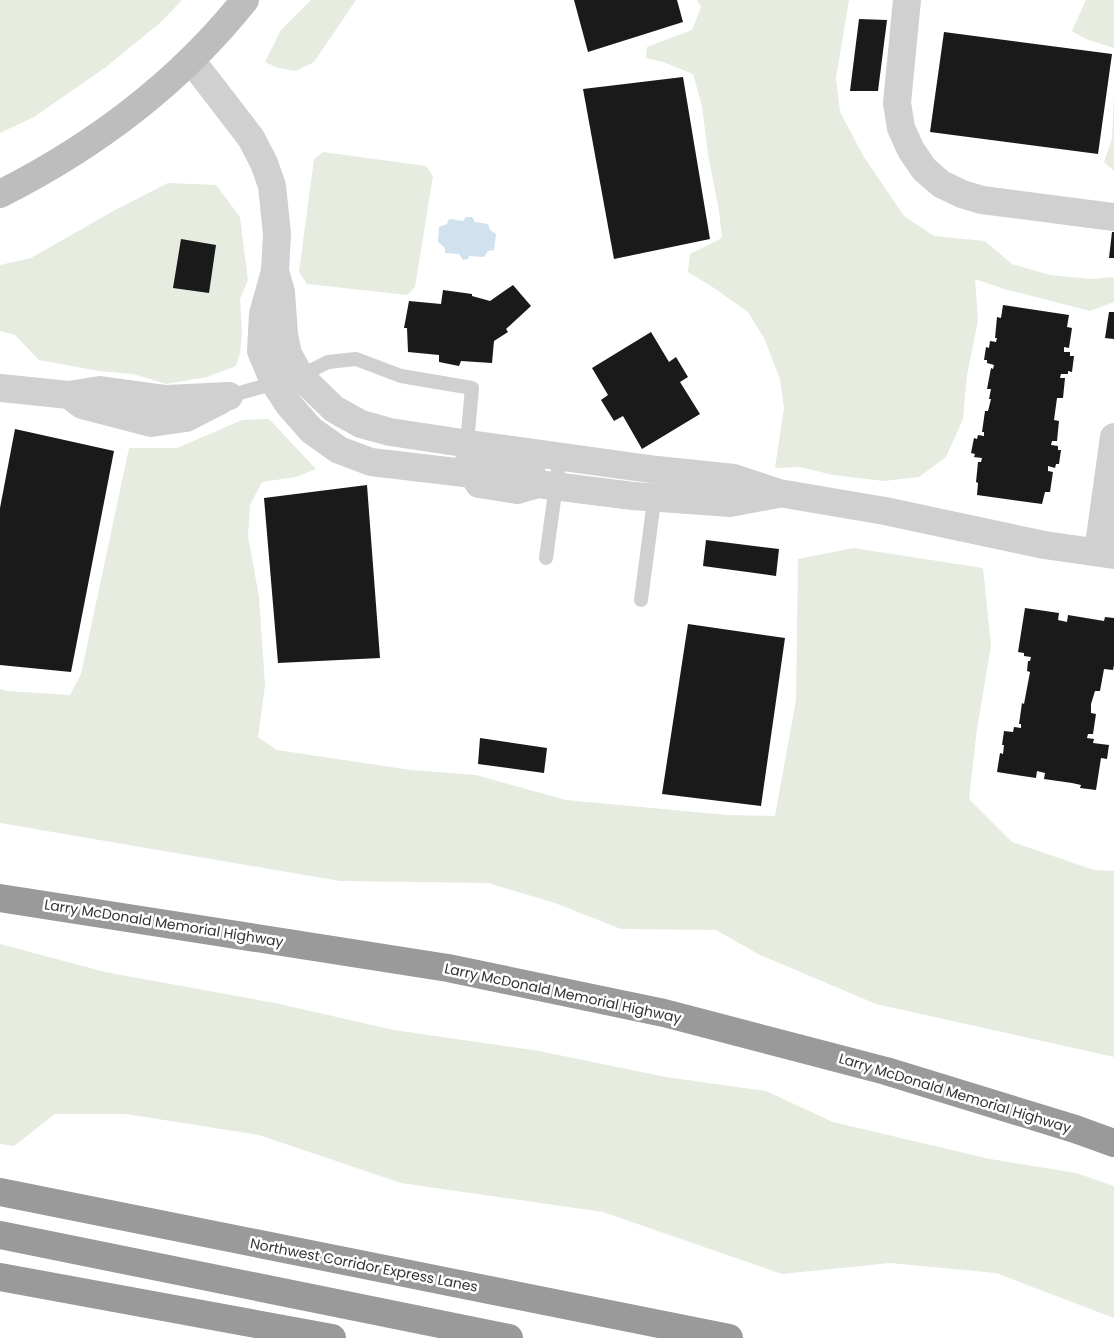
<svg xmlns="http://www.w3.org/2000/svg" width="1114" height="1338" viewBox="0 0 1114 1338" font-family="Poppins,sans-serif">
	<style>
		.green { fill: #e6ecdf }
		.water { fill: #cfe2ee }
		.building { fill: #1a1a1a }
		.lines { fill: none; stroke-linecap: round; stroke-linejoin: round }
		.lane { stroke: #d0d0d0; stroke-width: 14 }
		.street { stroke: #d0d0d0; stroke-width: 28 }
		.secondary { stroke: #bdbdbd; stroke-width: 28 }
		.highway { stroke: #9a9a9a; stroke-width: 28 }
		.labels { text-anchor: middle; dominant-baseline: central; stroke-width: 5; stroke-linejoin: round; paint-order: stroke }
		.street-label { font-size: 14px; fill: #333; stroke: #fff }
	</style>
	<rect width="100%" height="100%" fill="#fff"/>
	<g class="green">
		<polygon points="0,0 182,0 161,22 106,67 34,117 0,133"/>
		<polygon points="311,0 356,0 314,62 296,71 278,68 265,62 281,30"/>
		<polygon points="697,0 849,0 836,78 840,112 864,157 904,216 934,236 985,241 1012,264 1050,275 1091,279 1112,277 1114,279 1114,302 1090,311 1004,289 975,279 978,321 967,375 963,419 946,457 919,477 884,481 833,475 800,467 775,468 784,408 780,379 764,338 748,312 714,288 688,272 690,254 722,238 719,211 708,154 702,106 693,74 663,62 646,58 647,47 692,30 701,7"/>
		<polygon points="1086,0 1114,0 1114,48 1086,39 1072,31"/>
		<polygon points="1114,96 1114,171 1104,162 1112,139"/>
		<polygon points="323,152 426,166 433,176 415,287 407,295 307,284 299,272 314,159"/>
		<polygon points="168,183 216,185 240,217 248,280 240,299 242,333 240,353 236,366 207,377 166,384 133,374 99,371 39,360 15,335 0,331 0,265 31,258 115,210"/>
		<polygon points="269,419 316,469 296,477 262,482 250,505 248,536 259,597 265,685 258,737 277,750 411,770 476,775 566,800 727,815 775,816 796,700 798,559 853,548 983,568 991,645 977,729 969,799 1012,842 1094,870 1114,871 1114,1057 876,1004 760,955 716,930 621,929 555,903 488,883 340,881 0,823 0,689 7,691 70,695 81,674 129,448 177,448 242,420"/>
		<polygon points="0,944 105,972 275,1003 394,1030 539,1051 666,1077 766,1091 833,1122 990,1159 1076,1173 1114,1186 1114,1318 996,1273 890,1263 782,1274 603,1212 401,1183 259,1135 126,1114 55,1114 14,1146 0,1144"/>
	</g>
	<polygon class="water" points="466,217 472,217 475,222 488,224 490,230 496,234 494,250 488,251 484,257 469,256 468,259 463,260 459,254 445,253 445,248 438,242 439,227 447,224 449,219 463,221"/>
	<g class="building">
		<polygon points="574,0 677,0 683,22 588,52"/>
		<polygon points="859,19 887,20 878,91 850,91"/>
		<polygon points="944,32 1112,54 1098,154 930,132"/>
		<polygon points="683,77 710,239 614,259 583,89"/>
		<polygon points="1112,232 1114,232 1114,258 1109,258"/>
		<polygon points="181,239 216,245 209,293 173,288"/>
		<polygon points="513,285 531,306 506,329 508,332 494,341 492,363 461,361 459,366 439,362 439,355 408,352 407,328 404,328 409,301 441,304 443,290 472,294 472,296 490,301"/>
		<polygon points="1003,305 1069,315 1067,327 1072,328 1069,348 1064,347 1064,352 1070,352 1070,356 1074,356 1072,372 1068,371 1068,374 1061,374 1060,378 1065,378 1063,398 1057,398 1054,420 1059,421 1057,441 1052,441 1051,445 1058,446 1058,450 1061,450 1059,464 1056,464 1055,468 1048,466 1048,471 1053,472 1050,492 1045,492 1042,504 977,495 978,483 976,482 978,462 981,462 982,458 974,457 975,454 971,453 974,438 977,439 978,435 984,436 984,432 982,432 985,411 988,411 991,399 989,399 991,389 987,389 991,368 993,369 994,365 987,363 987,360 984,360 986,347 989,348 990,341 996,342 997,338 995,338 997,317 1001,318"/>
		<polygon points="1109,312 1114,312 1114,339 1105,338"/>
		<polygon points="651,332 669,362 676,357 688,377 680,382 700,414 642,449 623,416 614,421 601,400 608,395 592,368"/>
		<polygon points="15,429 114,451 71,672 0,665 0,508"/>
		<polygon points="367,485 380,658 278,663 264,498"/>
		<polygon points="706,540 779,549 776,576 703,566"/>
		<polygon points="1025,608 1059,613 1058,620 1067,622 1068,615 1104,621 1105,617 1114,618 1114,665 1113,670 1104,669 1100,691 1095,691 1091,704 1091,713 1096,714 1093,734 1088,734 1087,738 1094,739 1093,743 1109,745 1107,759 1101,758 1096,790 1080,788 1081,785 1072,783 1044,779 1045,773 1037,771 1036,778 997,772 1000,753 1003,754 1004,745 1002,745 1004,731 1013,732 1014,727 1021,728 1021,724 1019,724 1022,703 1024,704 1030,672 1027,671 1028,661 1030,661 1031,657 1024,656 1024,653 1018,652"/>
		<polygon points="688,624 785,638 761,806 662,794"/>
		<polygon points="480,738 547,748 544,773 478,764"/>
	</g>
	<g class="lines">
		<g class="lane">
			<polyline points="229,396 300,376 328,362 356,359 401,376 472,388 467,443 458,473"/>
			<polyline points="546,558 560,456"/>
			<polyline points="641,600 655,493"/>
		</g>
		<g class="street">
			<polyline points="907,0 897,103 901,128 911,150 924,169 941,184 962,194 982,200 1114,217"/>
			<polyline points="191,60 251,138 264,163 272,186 277,234 275,271 263,314 261,351 274,382 289,405 311,430 339,450 371,462 473,474 484,465 530,472 538,484 633,496 730,503 778,494"/>
			<polyline points="275,271 281,292 284,335 288,354 300,376 334,409 361,424 390,432 476,445 657,470 734,478 779,493 885,511 1044,545 1114,555"/>
			<polyline points="0,388 69,395 100,390 166,399 229,396"/>
			<polyline points="69,395 82,405 151,423 186,418 221,400"/>
			<polyline points="473,474 479,484 517,490 538,484"/>
			<polyline points="1098,552 1114,437"/>
		</g>
		<path class="secondary" d="M 0,194 C 95,146 178,84 245,0"/>
		<g class="highway">
			<polyline points="0,898 448,968 664,1013 886,1071 1075,1129 1114,1143"/>
			<polyline points="0,1192 729,1338"/>
			<polyline points="0,1235 509,1338"/>
			<polyline points="0,1277 332,1338"/>
		</g>
	</g>
	<g class="labels">
		<g class="street-label">
			<text transform="translate(164 923) rotate(9)">Larry McDonald Memorial Highway</text>
			<text transform="translate(563 993) rotate(12)">Larry McDonald Memorial Highway</text>
			<text transform="translate(955 1093) rotate(17)">Larry McDonald Memorial Highway</text>
			<text transform="translate(364 1265) rotate(11)">Northwest Corridor Express Lanes</text>
		</g>
	</g>
</svg>
